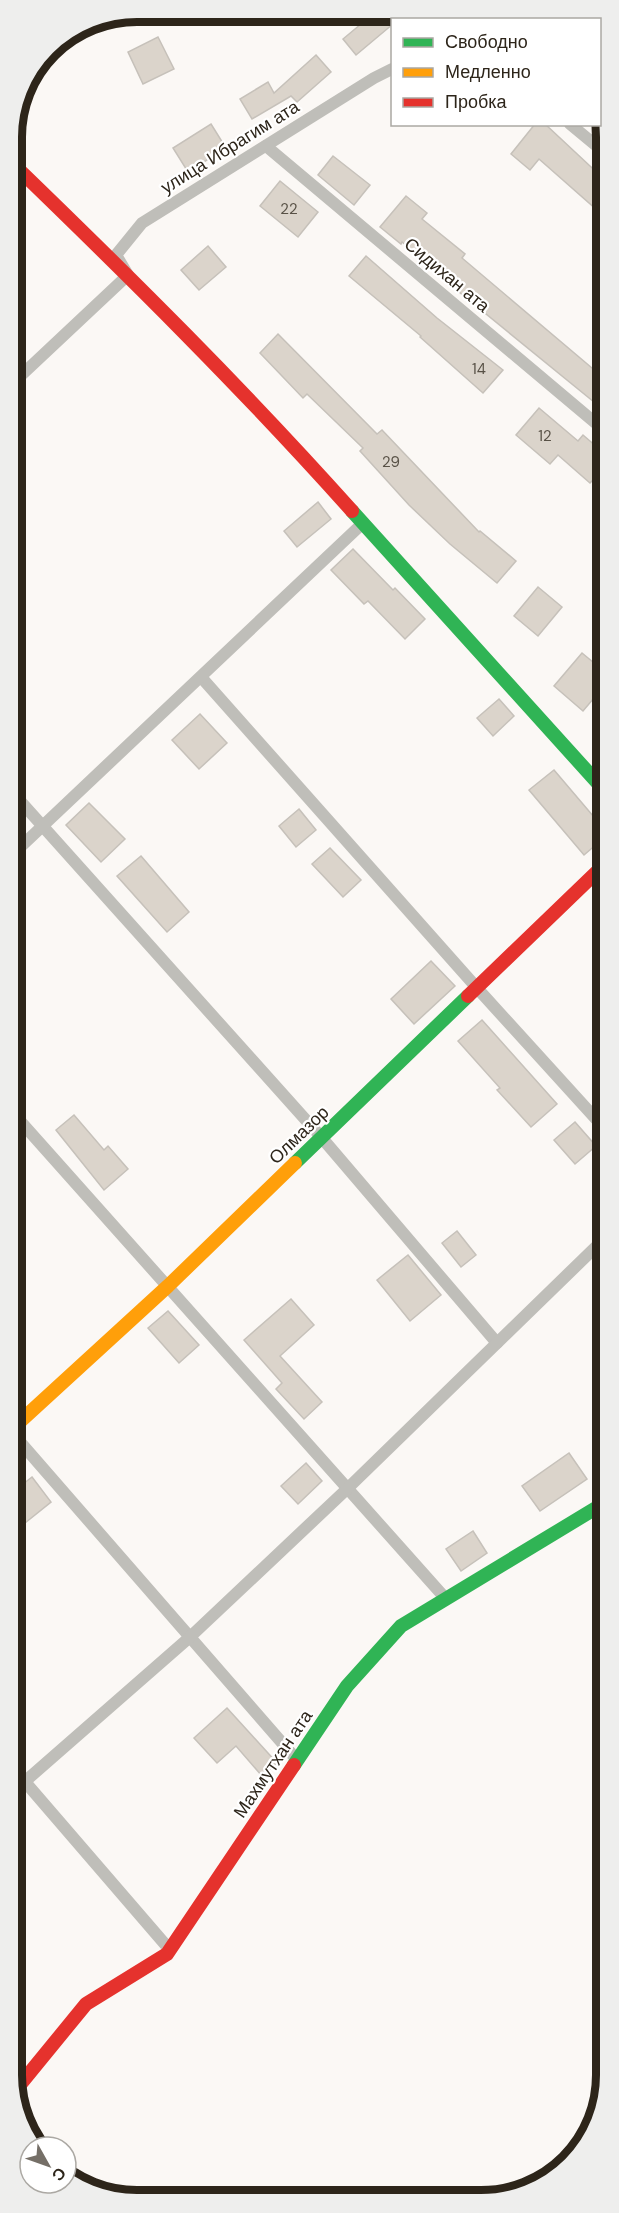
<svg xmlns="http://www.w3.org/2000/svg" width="619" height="2213" viewBox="0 0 619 2213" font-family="'DM Sans',sans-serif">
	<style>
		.building { fill: #dbd4cb; stroke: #c6c1ba; stroke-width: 1.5 }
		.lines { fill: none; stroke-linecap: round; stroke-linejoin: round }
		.street { stroke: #bfbeb9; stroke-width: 12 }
		.fast { stroke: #30b455; stroke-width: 14 }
		.slow { stroke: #ff9f0a; stroke-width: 14 }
		.jam { stroke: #e5322d; stroke-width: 14 }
		.labels { text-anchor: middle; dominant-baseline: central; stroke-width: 4.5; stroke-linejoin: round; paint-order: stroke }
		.number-label { font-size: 15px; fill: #585146 }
		.street-label { font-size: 18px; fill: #2d251a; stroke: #fff }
		.rim { fill: none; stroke: #2d251a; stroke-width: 8 }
	</style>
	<rect width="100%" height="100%" fill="#fbf8f5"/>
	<g class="building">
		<polygon points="373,14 405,14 398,20 393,20 393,24 356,55 343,39"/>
		<polygon points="158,37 174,69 143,84 128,52"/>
		<polygon points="316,55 331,72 297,102 291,96 252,119 240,99 268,82 274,93"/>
		<polygon points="211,124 226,148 188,172 173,148"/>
		<polygon points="535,124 545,124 605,180 605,217 539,159 530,170 511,154"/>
		<polygon points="333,156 370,185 354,205 318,175"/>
		<polygon points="280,181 318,212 298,237 260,206"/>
		<polygon points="406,196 427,213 422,219 465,254 462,258 605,379 605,411 448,283 450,281 402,242 401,244 380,227"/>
		<polygon points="208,246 226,267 199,290 181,270"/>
		<polygon points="366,256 437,318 503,370 483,393 420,337 421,336 349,276"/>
		<polygon points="278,334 377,434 382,430 479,532 480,531 516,561 497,583 450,544 409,505 360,451 363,448 307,394 303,398 260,353"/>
		<polygon points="539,408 578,441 583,435 605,454 605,490 593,480 590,483 558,455 550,464 516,435"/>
		<polygon points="318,502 331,519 297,547 284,531"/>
		<polygon points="353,549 393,590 395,588 425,619 405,639 368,601 364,604 331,570"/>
		<polygon points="538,587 562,607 538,636 514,616"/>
		<polygon points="582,653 605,672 605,685 583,711 554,686"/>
		<polygon points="499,699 514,716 493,736 477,718"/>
		<polygon points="200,714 227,743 199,769 172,740"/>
		<polygon points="554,770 605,830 605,837 584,855 529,790"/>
		<polygon points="89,803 125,839 101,862 66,825"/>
		<polygon points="299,809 316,830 296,847 279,826"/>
		<polygon points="330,848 361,880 343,897 312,864"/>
		<polygon points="141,856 189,912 167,932 117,876"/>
		<polygon points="431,961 455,986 414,1024 391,999"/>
		<polygon points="482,1020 557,1104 531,1127 497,1090 500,1088 458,1041"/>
		<polygon points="74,1115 104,1150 108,1146 128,1169 104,1190 56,1130"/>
		<polygon points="575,1122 596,1146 575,1164 554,1140"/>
		<polygon points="457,1231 476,1255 461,1267 442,1243"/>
		<polygon points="408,1255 441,1295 410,1321 377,1280"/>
		<polygon points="291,1299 314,1325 280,1356 322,1402 304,1419 276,1389 282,1383 244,1340"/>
		<polygon points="168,1311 199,1345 179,1363 148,1328"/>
		<polygon points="569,1453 587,1479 540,1511 522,1486"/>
		<polygon points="306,1463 322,1481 298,1504 281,1486"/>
		<polygon points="32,1477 51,1502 25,1523 14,1509 14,1491"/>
		<polygon points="473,1531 487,1553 461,1571 446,1549"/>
		<polygon points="227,1708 277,1763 262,1776 236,1746 217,1763 194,1738"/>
	</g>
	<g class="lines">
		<g class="street">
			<polyline points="440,14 445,20"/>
			<polyline points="479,20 486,14"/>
			<polyline points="570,124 605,153"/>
			<polyline points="266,146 605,431"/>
			<polyline points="13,383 128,275 116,255 142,223 374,78 392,69"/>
			<polyline points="201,677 477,988 606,1130"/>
			<polyline points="13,793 322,1138 497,1343"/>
			<polyline points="13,854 363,523"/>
			<polyline points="13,1113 446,1599"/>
			<polyline points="14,1435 297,1760"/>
			<polyline points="14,1769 170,1950"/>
			<polyline points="14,1791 190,1637 348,1488 606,1237"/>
		</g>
		<g class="fast">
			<polyline points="352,511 605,791"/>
			<polyline points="295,1163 468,996"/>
			<polyline points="294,1765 347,1686 401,1626 606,1502"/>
		</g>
		<polyline class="slow" points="14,1427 168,1286 295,1163"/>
		<g class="jam">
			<path d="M 12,163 C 129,276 244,390 352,511"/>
			<polyline points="468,996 605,864"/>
			<polyline points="14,2092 86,2004 167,1954 294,1765"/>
		</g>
	</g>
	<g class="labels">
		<g class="number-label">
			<text x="289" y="209">22</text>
			<text x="479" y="369">14</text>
			<text x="545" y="436">12</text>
			<text x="391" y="462">29</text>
		</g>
		<g class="street-label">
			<text transform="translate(230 147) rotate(-32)">улица Ибрагим ата</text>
			<text transform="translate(447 275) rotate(40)">Сидихан ата</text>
			<text transform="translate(299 1135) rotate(-44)">Олмазор</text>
			<text transform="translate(273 1764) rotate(-56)">Махмутхан ата</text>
		</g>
	</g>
	<path d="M0 0H619V2213H0ZM137 22H481A115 115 0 0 1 596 137V2075A115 115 0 0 1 481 2190H137A115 115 0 0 1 22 2075V137A115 115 0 0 1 137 22Z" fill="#eeeeed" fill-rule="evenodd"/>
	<path class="rim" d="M137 22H481A115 115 0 0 1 596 137V2075A115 115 0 0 1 481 2190H137A115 115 0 0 1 22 2075V137A115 115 0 0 1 137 22Z"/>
	<rect x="391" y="18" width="210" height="108" fill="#ffffff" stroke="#aba8a3" stroke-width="1.5"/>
	<rect x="403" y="38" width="30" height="9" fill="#30b455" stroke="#aba8a3" stroke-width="1.5"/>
	<text x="445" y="48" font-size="18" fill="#2d251a">Свободно</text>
	<rect x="403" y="68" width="30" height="9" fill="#ff9f0a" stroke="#aba8a3" stroke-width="1.5"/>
	<text x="445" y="78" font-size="18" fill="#2d251a">Медленно</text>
	<rect x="403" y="98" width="30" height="9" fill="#e5322d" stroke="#aba8a3" stroke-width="1.5"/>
	<text x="445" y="108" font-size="18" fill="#2d251a">Пробка</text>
	<g transform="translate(48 2165) rotate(130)"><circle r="28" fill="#ffffff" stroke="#aba8a3" stroke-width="1.5"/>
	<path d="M0-4.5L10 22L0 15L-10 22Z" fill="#756f67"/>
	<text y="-9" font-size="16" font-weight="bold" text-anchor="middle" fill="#2d251a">С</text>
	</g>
</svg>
